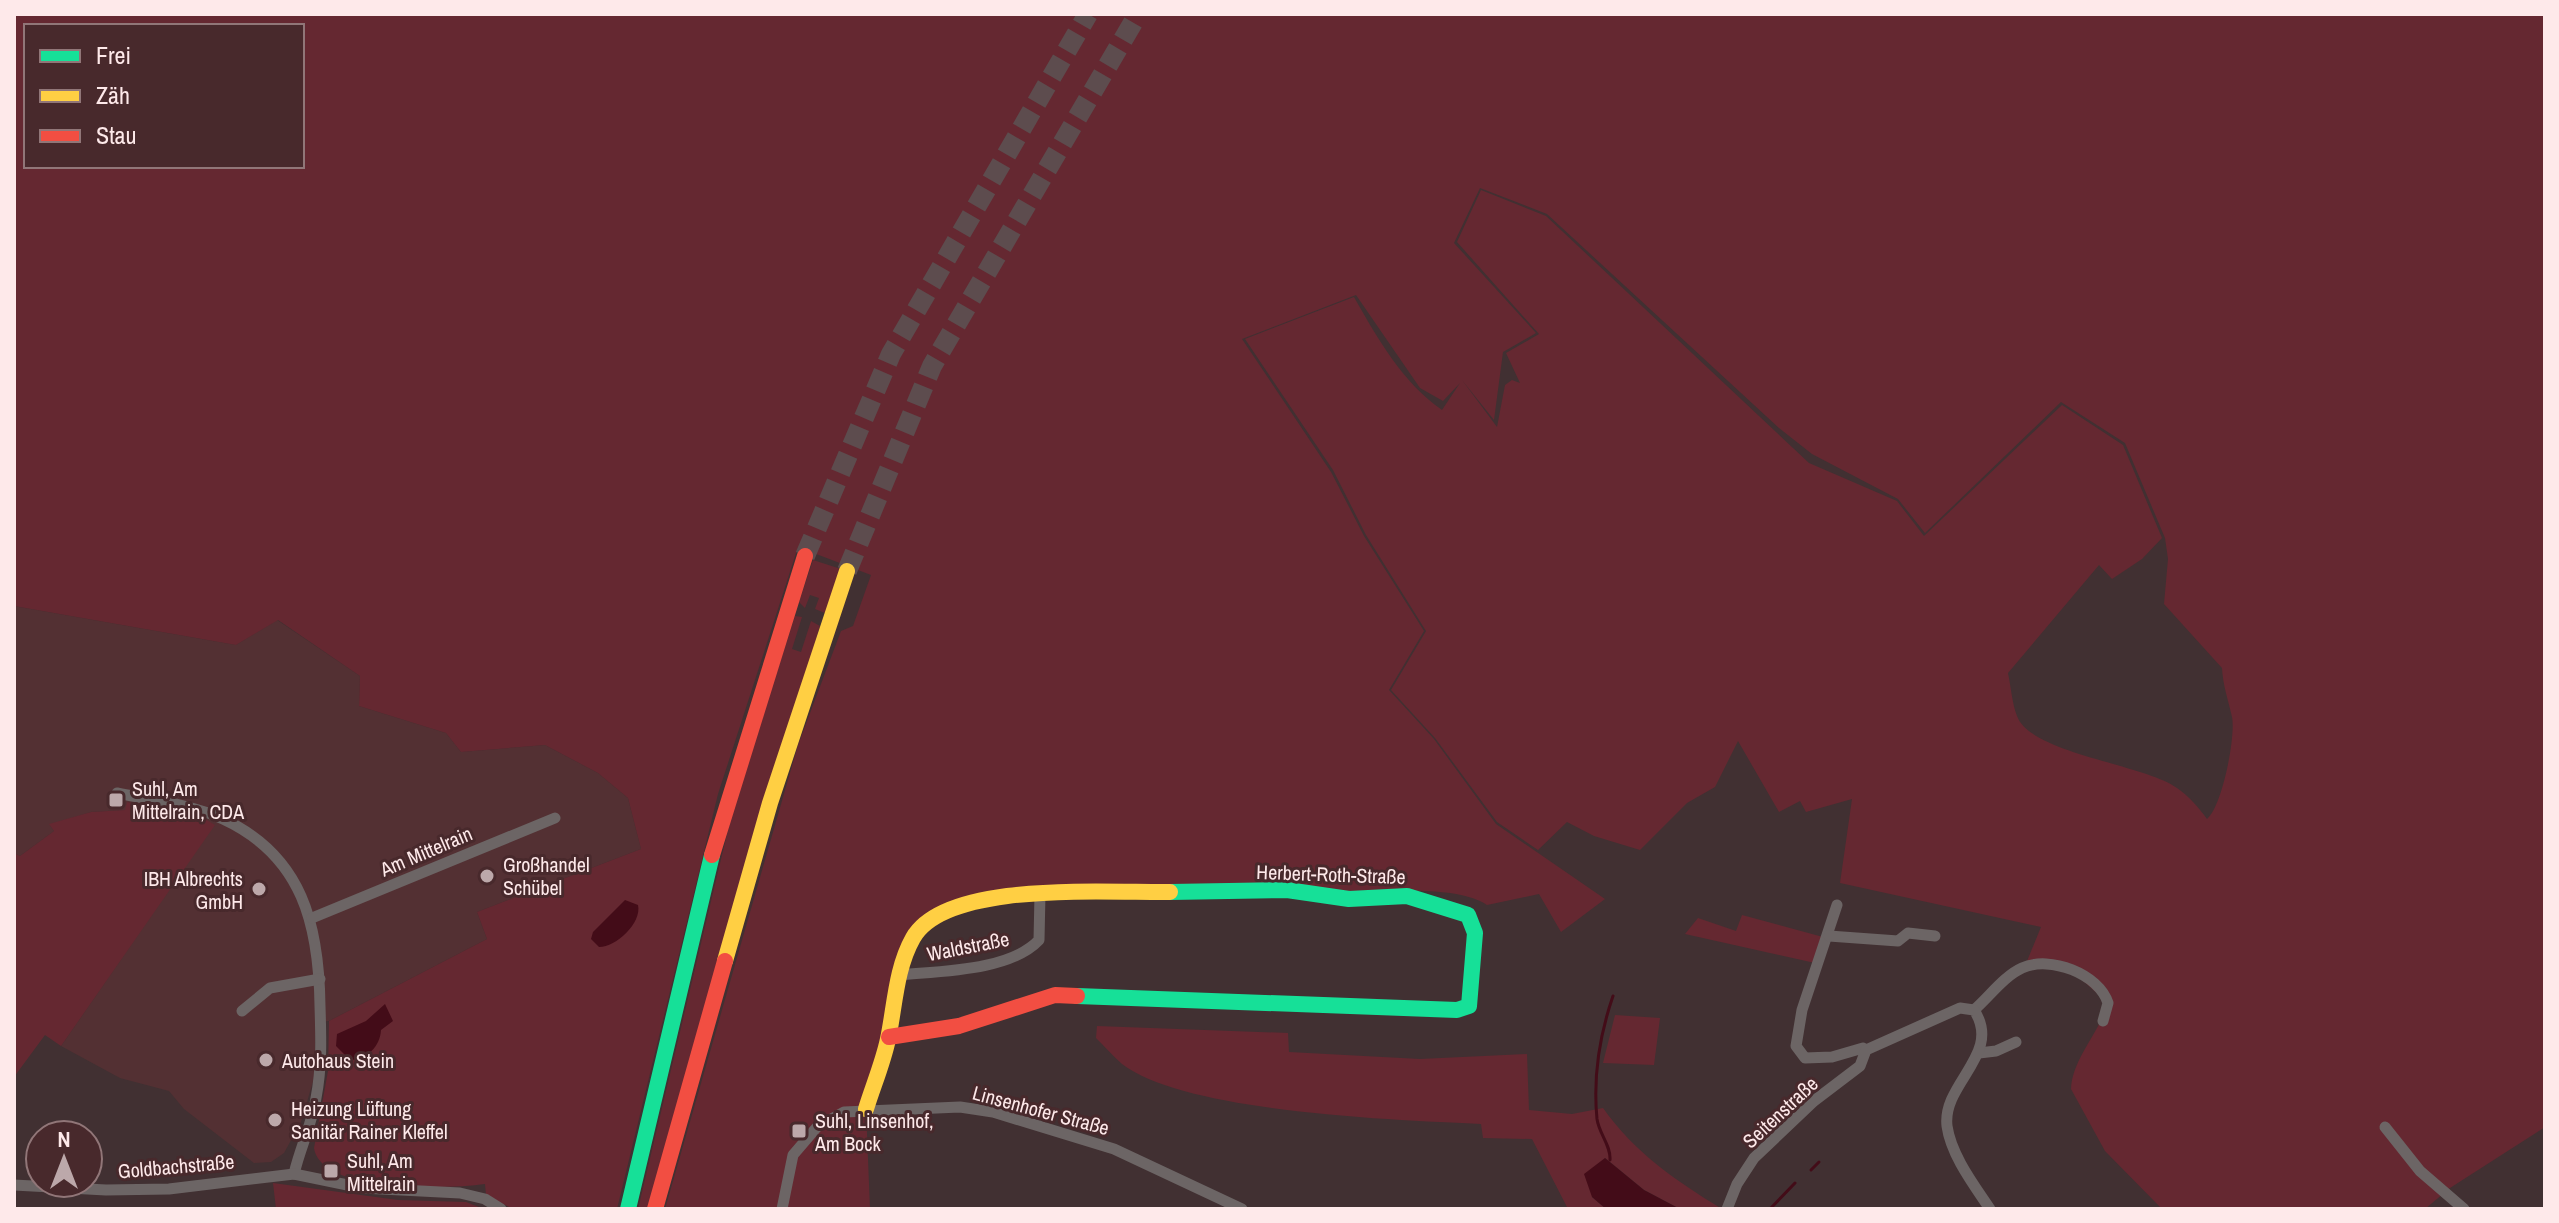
<svg xmlns="http://www.w3.org/2000/svg" width="2559" height="1223" viewBox="0 0 2559 1223" font-family="'Archivo Narrow',sans-serif">
	<style>
		.built { fill: #533033 }
		.green { fill: #652831; fill-rule: evenodd }
		.water { fill: #430c18 }
		.lines { fill: none; stroke-linecap: round; stroke-linejoin: round }
		.stream { stroke: #430c18; stroke-width: 3 }
		.highway-tunnel { stroke: #5d4c4e; stroke-width: 20; stroke-dasharray: 20 10; stroke-linecap: butt }
		.street { stroke: #6c6565; stroke-width: 11 }
		.fast { stroke: #16e098; stroke-width: 16 }
		.slow { stroke: #ffcf43; stroke-width: 16 }
		.jam { stroke: #f24e42; stroke-width: 16 }
		.poi-dot { fill: #bca8aa; stroke: #48292c; stroke-width: 3 }
		.labels { text-anchor: middle; dominant-baseline: central; stroke-width: 6; stroke-linejoin: round; paint-order: stroke }
		.poi-label { font-size: 20px; fill: #fee9ea; stroke: #48292c; text-anchor: start }
		.street-label { font-size: 20px; fill: #fee9ea; stroke: #48292c }
	</style>
	<rect width="100%" height="100%" fill="#413032"/>
	<polygon class="built" points="14,606 236,645 277,620 360,676 359,706 446,733 461,752 545,745 598,773 628,798 641,849 477,912 487,939 329,1021 316,1022 314,1078 301,1122 284,1153 271,1162 254,1163 184,1109 169,1091 120,1078 61,1046 214,825 127,802 126,810 91,812 50,825 54,831 20,856 14,853"/>
	<g class="green">
		<path d="M 14,14 L 2545,14 L 2545,1127 L 2450,1188 L 2425,1209 L 2162,1209 L 2105,1151 L 2071,1089 C 2072,1059 2100,1032 2108,1003 L 2072,971 L 2025,966 L 2041,927 L 1840,883 L 1852,799 L 1806,812 L 1800,801 L 1779,812 L 1738,741 L 1715,787 L 1687,803 L 1640,850 L 1594,836 L 1567,822 L 1538,850 L 1497,822 L 1435,738 L 1391,690 L 1426,631 L 1366,535 L 1333,470 L 1245,339 L 1354,297 C 1378,339 1402,382 1442,410 L 1460,383 L 1443,401 L 1420,388 L 1356,295 L 1242,339 L 1331,472 L 1364,536 L 1424,631 L 1389,690 L 1434,739 L 1496,824 L 1605,899 L 1561,932 L 1539,894 L 1487,905 C 1464,889 1407,889 1379,893 L 1037,888 L 924,916 L 866,1109 L 870,1209 L 665,1209 L 798,745 L 841,631 L 853,626 L 871,575 L 798,547 L 718,794 L 617,1209 L 513,1209 L 486,1195 L 485,1184 C 449,1189 321,1194 314,1148 L 328,1071 L 329,1021 L 487,939 L 477,912 L 641,849 L 628,798 L 598,773 L 545,745 L 461,752 L 446,733 L 359,706 L 360,676 L 278,620 L 236,645 L 14,606 ZM 26,26 L 302,26 L 302,166 L 26,166 ZM 1480,188 L 1547,214 L 1779,428 L 1812,454 L 1898,499 L 1925,533 L 2061,402 L 2125,443 L 2165,538 L 2168,559 L 2164,604 L 2222,668 C 2223,686 2228,699 2232,717 C 2236,736 2222,807 2207,819 C 2199,808 2189,796 2177,788 C 2144,764 2031,754 2017,716 C 2012,703 2011,687 2008,673 L 2099,565 L 2112,579 L 2142,559 L 2162,538 L 2123,445 L 2062,405 L 1924,536 L 1897,501 L 1809,463 L 1546,216 L 1481,190 L 1457,242 L 1539,334 L 1506,353 L 1520,383 L 1512,380 L 1505,385 L 1497,427 L 1462,380 L 1494,420 L 1503,352 L 1536,333 L 1454,243 Z"/>
		<polygon points="813,560 841,569 825,613 815,609 819,598 810,595 805,608 799,602"/>
		<polygon points="795,616 802,617 792,649 801,652 811,621 820,626 648,1209 638,1209 736,796"/>
		<polygon points="127,802 200,816 215,825 61,1046 45,1035 14,1077 14,853 20,856 54,831 49,824 91,812 125,810"/>
		<polygon points="1742,915 1823,937 1815,963 1685,934 1698,918 1736,931"/>
		<polygon points="1615,1015 1660,1018 1654,1065 1603,1063"/>
		<path d="M 1097,1026 L 1288,1033 L 1289,1052 L 1420,1059 L 1527,1054 L 1529,1110 L 1572,1114 L 1603,1108 C 1635,1153 1675,1180 1722,1209 L 1680,1209 L 1644,1190 L 1605,1158 L 1592,1197 L 1606,1209 L 1568,1209 L 1532,1139 L 1483,1138 L 1481,1124 C 1398,1120 1186,1113 1122,1064 C 1113,1056 1104,1046 1096,1038 Z"/>
		<polygon points="273,1183 398,1200 466,1202 484,1209 276,1209"/>
	</g>
	<g class="water">
		<path d="M 625,900 L 638,905 C 642,923 616,947 599,947 L 591,939 L 593,932 Z"/>
		<path d="M 385,1004 L 393,1021 L 381,1030 C 380,1047 367,1059 350,1060 L 336,1046 L 337,1034 L 366,1021 Z"/>
		<polygon points="1605,1158 1644,1190 1680,1209 1606,1209 1592,1197 1584,1174"/>
	</g>
	<g class="lines">
		<g class="stream">
			<path d="M 1610,1160 C 1611,1145 1599,1134 1597,1119 C 1593,1078 1600,1034 1613,996"/>
			<polyline points="1811,1170 1819,1162"/>
			<polyline points="1770,1209 1795,1183"/>
		</g>
		<g class="highway-tunnel">
			<polyline points="805,556 891,354 1088,14"/>
			<polyline points="847,571 932,366 1138,14"/>
		</g>
		<g class="street">
			<path d="M 117,793 C 152,800 190,804 223,819 C 303,856 319,926 320,1006 C 321,1037 322,1067 316,1098 C 312,1124 300,1148 294,1174"/>
			<polyline points="1837,905 1802,1010 1796,1046 1805,1058 1832,1057 1863,1048 1866,1050"/>
			<polyline points="312,918 555,818"/>
			<polyline points="1829,936 1898,941 1908,933 1935,936"/>
			<path d="M 899,975 C 940,971 1010,971 1039,940 L 1040,894"/>
			<path d="M 1974,1010 C 1989,997 2004,976 2022,968 C 2050,955 2099,974 2108,1003 L 2103,1021"/>
			<polyline points="242,1011 270,988 320,979"/>
			<polyline points="1979,1053 1996,1051 2016,1042"/>
			<polyline points="2385,1127 2420,1171 2464,1209"/>
			<polyline points="14,1185 106,1190 169,1189 294,1174 362,1188 460,1193 485,1199 501,1209"/>
			<polyline points="782,1209 793,1155 817,1127 844,1112 960,1107 993,1112 1114,1149 1242,1209"/>
			<path d="M 1727,1209 L 1737,1184 L 1754,1158 L 1814,1101 L 1860,1066 L 1866,1050 L 1960,1008 L 1974,1010 C 2003,1054 1942,1083 1947,1126 C 1951,1155 1974,1185 1990,1209"/>
		</g>
		<g class="fast">
			<polyline points="1077,996 1457,1010 1469,1006 1475,933 1468,915 1407,896 1349,899 1287,890 1170,892"/>
			<polyline points="628,1209 712,855"/>
		</g>
		<g class="slow">
			<polyline points="725,961 770,803 847,571"/>
			<path d="M 866,1109 C 873,1086 883,1063 888,1039 C 895,1005 896,968 913,938 C 946,880 1109,893 1170,892"/>
		</g>
		<g class="jam">
			<polyline points="712,855 805,556"/>
			<polyline points="889,1037 959,1026 1055,995 1077,996"/>
			<polyline points="655,1209 725,961"/>
		</g>
	</g>
	<g class="poi-dot">
		<rect x="108" y="792" width="16" height="16" rx="4"/>
		<circle cx="487" cy="876" r="8"/>
		<circle cx="259" cy="889" r="8"/>
		<circle cx="266" cy="1060" r="8"/>
		<circle cx="275" cy="1120" r="8"/>
		<rect x="791" y="1123" width="16" height="16" rx="4"/>
		<rect x="323" y="1163" width="16" height="16" rx="4"/>
	</g>
	<g class="labels">
		<g class="poi-label">
			<text x="132" y="788">Suhl, Am<tspan x="132" dy="23">Mittelrain, CDA</tspan></text>
			<text x="503" y="864">Großhandel<tspan x="503" dy="23">Schübel</tspan></text>
			<text x="243" y="878" text-anchor="end">IBH Albrechts<tspan x="243" dy="23">GmbH</tspan></text>
			<text x="282" y="1060">Autohaus Stein</text>
			<text x="291" y="1108">Heizung Lüftung<tspan x="291" dy="23">Sanitär Rainer Kleffel</tspan></text>
			<text x="815" y="1120">Suhl, Linsenhof,<tspan x="815" dy="23">Am Bock</tspan></text>
			<text x="347" y="1160">Suhl, Am<tspan x="347" dy="23">Mittelrain</tspan></text>
		</g>
		<g class="street-label">
			<text transform="translate(426 851) rotate(-23)">Am Mittelrain</text>
			<text transform="translate(1331 874) rotate(2)">Herbert-Roth-Straße</text>
			<text transform="translate(968 946) rotate(-11)">Waldstraße</text>
			<text transform="translate(1041 1110) rotate(15)">Linsenhofer Straße</text>
			<text transform="translate(1780 1112) rotate(-43)">Seitenstraße</text>
			<text transform="translate(176 1166) rotate(-5)">Goldbachstraße</text>
		</g>
	</g>
	<rect width="2559" height="1223" fill="none" stroke="#fee9ea" stroke-width="32"/>
	<rect x="24" y="24" width="280" height="144" fill="#48292c" stroke="#917678" stroke-width="2"/>
	<rect x="40" y="50" width="40" height="12" fill="#16e098" stroke="#917678" stroke-width="2"/>
	<text x="96" y="64" font-size="24" fill="#fee9ea">Frei</text>
	<rect x="40" y="90" width="40" height="12" fill="#ffcf43" stroke="#917678" stroke-width="2"/>
	<text x="96" y="104" font-size="24" fill="#fee9ea">Zäh</text>
	<rect x="40" y="130" width="40" height="12" fill="#f24e42" stroke="#917678" stroke-width="2"/>
	<text x="96" y="144" font-size="24" fill="#fee9ea">Stau</text>
	<g transform="translate(64 1159)"><circle r="38" fill="#48292c" stroke="#917678" stroke-width="2"/>
	<path d="M0-6L14 30L0 20L-14 30Z" fill="#bca8aa"/>
	<text y="-12" font-size="22" font-weight="bold" text-anchor="middle" fill="#fee9ea">N</text>
	</g>
</svg>
